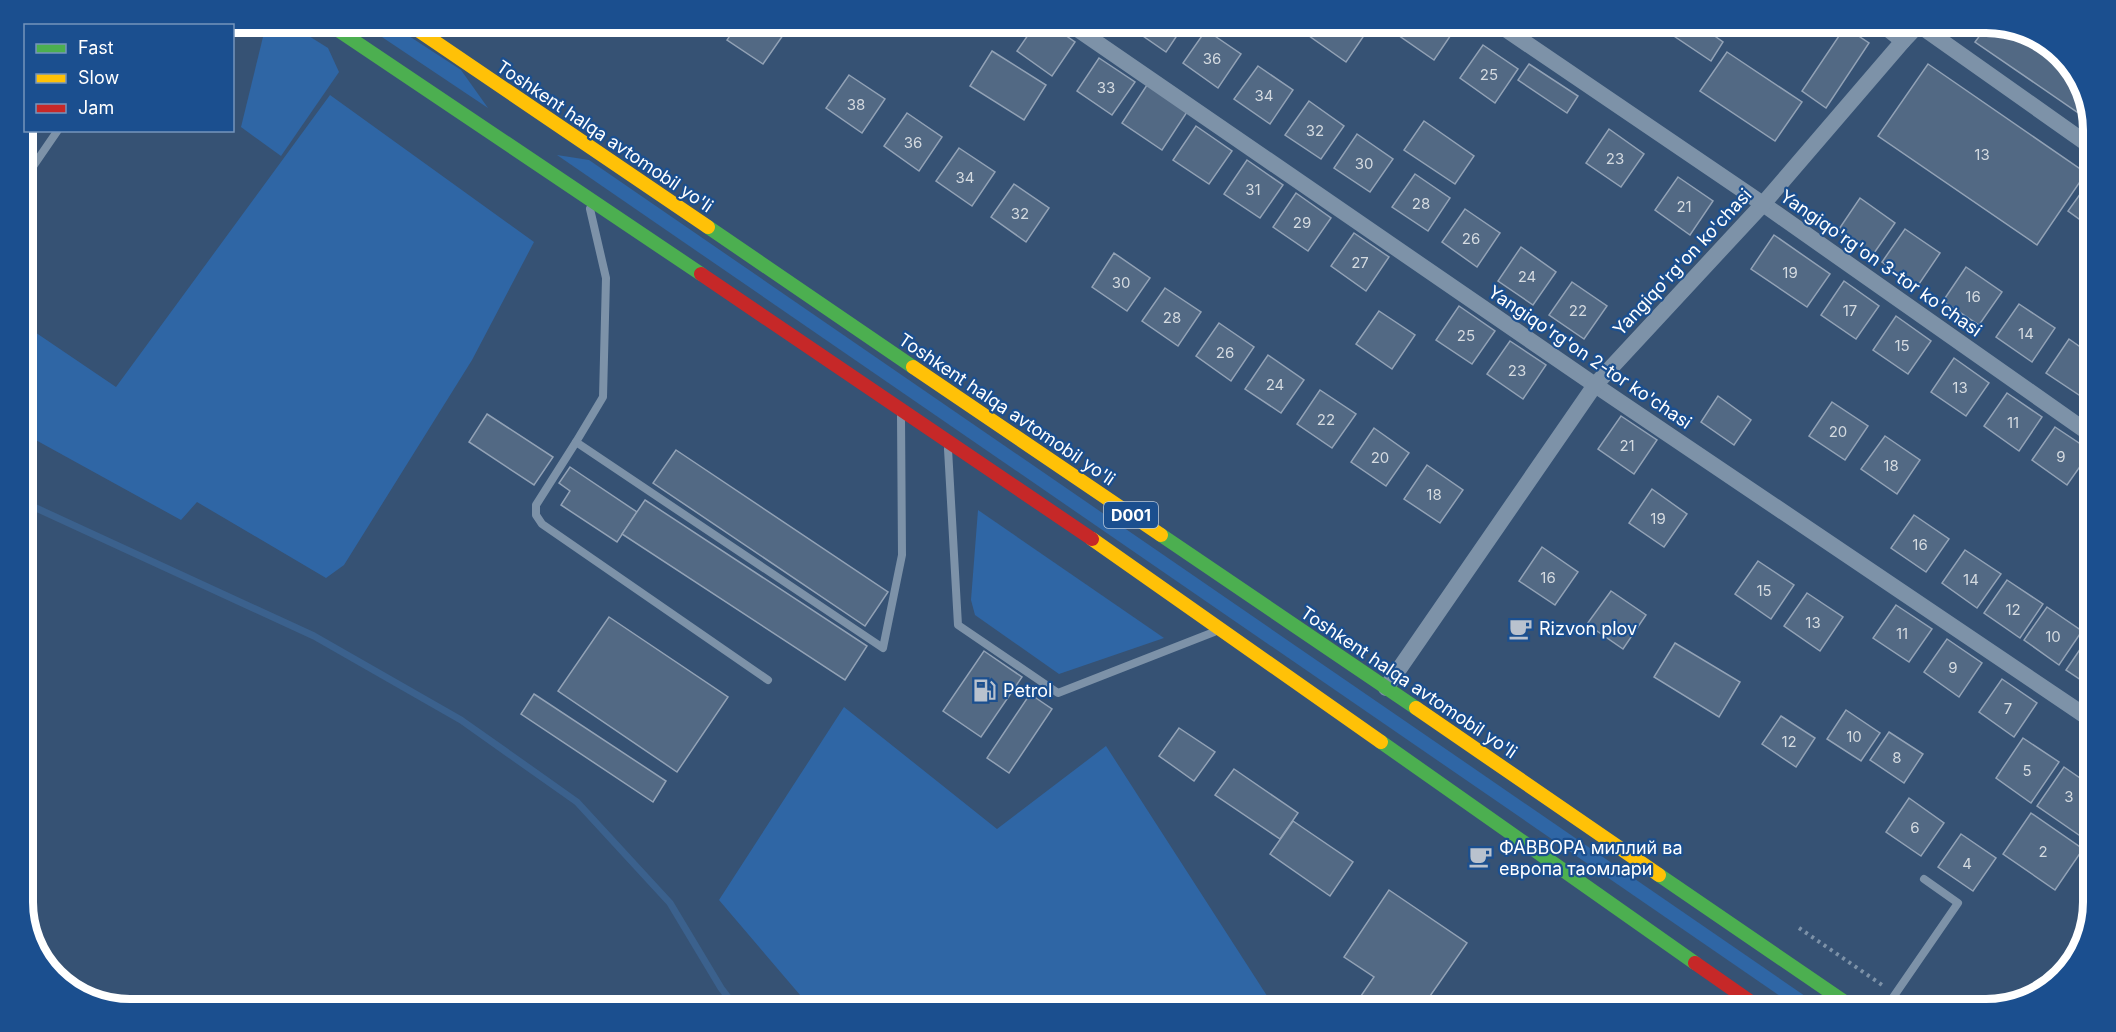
<svg xmlns="http://www.w3.org/2000/svg" width="2116" height="1032" viewBox="0 0 2116 1032" font-family="Inter,sans-serif">
	<style>
		.green { fill: #2f66a5 }
		.lines { fill: none; stroke-linecap: round; stroke-linejoin: round }
		.stream { stroke: #3b618d; stroke-width: 7 }
		.building { fill: #526984; stroke: #92a2b6; stroke-width: 1.5 }
		.path { stroke: #7d92a8; stroke-width: 4; stroke-dasharray: 3 4.5; stroke-linecap: butt }
		.lane { stroke: #7d92a8; stroke-width: 8 }
		.street { stroke: #7d92a8; stroke-width: 16 }
		.fast { stroke: #4caf50; stroke-width: 14 }
		.slow { stroke: #ffc107; stroke-width: 14 }
		.jam { stroke: #c62828; stroke-width: 14 }
		.labels { text-anchor: middle; dominant-baseline: central; stroke-width: 4.5; stroke-linejoin: round; paint-order: stroke }
		.number-label { font-size: 15px; fill: #d4dae0 }
		.shield { fill: #1b4f8f; stroke: #bbcadd; stroke-width: 1.5 }
		.shield-label { font-size: 16px; font-weight: bold; fill: #fff }
		.street-label { font-size: 18px; fill: #fff; stroke: #1b4f8f }
		.poi-label { font-size: 18px; fill: #fff; stroke: #1b4f8f; text-anchor: start }
		.rim { fill: none; stroke: #fff; stroke-width: 8 }
	</style>
	<rect width="100%" height="100%" fill="#365274"/>
	<g class="green">
		<polygon points="279,23 288,23 328,48 339,72 281,156 241,127 263,37"/>
		<polygon points="361,23 389,23 461,70 488,108"/>
		<polygon points="330,95 534,242 472,360 344,565 326,578 197,502 181,520 23,433 23,324 116,387"/>
		<polygon points="557,155 589,160 1824,1009 1799,1009"/>
		<polygon points="978,510 1164,638 1059,674 975,615 971,600"/>
		<polygon points="844,707 997,829 1106,746 1271,1002 1270,1009 812,1009 719,900"/>
	</g>
	<g class="lines">
		<polyline class="stream" points="23,502 314,636 461,720 577,802 670,903 721,988 737,1009"/>
	</g>
	<g class="building">
		<polygon points="739,22 774,22 786,31 763,64 727,40"/>
		<polygon points="1037,22 1046,22 1075,42 1052,76 1017,51"/>
		<polygon points="1134,22 1186,22 1166,52 1130,27"/>
		<polygon points="1297,22 1343,22 1363,37 1346,62 1295,26"/>
		<polygon points="1407,22 1451,22 1457,26 1434,60 1398,35"/>
		<polygon points="1653,22 1695,22 1723,42 1711,61"/>
		<polygon points="1989,23 2030,33 2075,70 2093,123 1975,42"/>
		<polygon points="1845,27 1869,43 1826,108 1802,91"/>
		<polygon points="1206,30 1241,54 1218,88 1183,63"/>
		<polygon points="1483,45 1518,69 1495,103 1460,78"/>
		<polygon points="992,51 1046,85 1024,120 970,86"/>
		<polygon points="1727,52 1802,102 1775,141 1700,91"/>
		<polygon points="1099,58 1135,82 1112,115 1077,91"/>
		<polygon points="1529,64 1578,96 1567,113 1518,80"/>
		<polygon points="1928,64 2086,173 2037,245 1878,136"/>
		<polygon points="1258,66 1293,90 1270,124 1234,99"/>
		<polygon points="849,75 885,99 862,133 826,108"/>
		<polygon points="1147,85 1187,112 1162,150 1122,123"/>
		<polygon points="1309,101 1344,126 1321,159 1285,135"/>
		<polygon points="907,113 942,137 919,171 884,146"/>
		<polygon points="1424,121 1474,156 1455,184 1404,150"/>
		<polygon points="1196,126 1232,151 1209,184 1173,160"/>
		<polygon points="1609,129 1644,154 1621,187 1586,163"/>
		<polygon points="1357,134 1393,159 1370,192 1334,168"/>
		<polygon points="959,148 995,172 972,206 936,181"/>
		<polygon points="1247,160 1283,185 1260,218 1224,194"/>
		<polygon points="1415,174 1450,198 1428,231 1392,207"/>
		<polygon points="2093,176 2093,229 2068,211"/>
		<polygon points="1678,177 1713,201 1690,235 1655,210"/>
		<polygon points="1014,184 1049,208 1026,242 991,217"/>
		<polygon points="1296,193 1331,218 1308,251 1273,227"/>
		<polygon points="1860,198 1895,223 1872,256 1837,232"/>
		<polygon points="1465,209 1500,233 1477,267 1442,242"/>
		<polygon points="1905,229 1940,253 1917,287 1882,262"/>
		<polygon points="1354,233 1389,257 1366,291 1331,266"/>
		<polygon points="1774,235 1830,274 1807,307 1751,269"/>
		<polygon points="1521,247 1556,272 1533,305 1498,281"/>
		<polygon points="1114,253 1150,278 1127,311 1092,287"/>
		<polygon points="1966,267 2002,292 1979,325 1943,301"/>
		<polygon points="1844,281 1879,306 1856,339 1821,315"/>
		<polygon points="1572,282 1607,306 1584,339 1549,315"/>
		<polygon points="1165,288 1201,312 1178,346 1142,321"/>
		<polygon points="2019,304 2055,328 2032,362 1996,337"/>
		<polygon points="1459,306 1495,331 1472,364 1436,340"/>
		<polygon points="1379,311 1415,335 1392,369 1356,344"/>
		<polygon points="1896,316 1931,341 1908,374 1873,350"/>
		<polygon points="1219,323 1254,347 1231,381 1196,356"/>
		<polygon points="2069,339 2093,356 2093,380 2082,397 2046,373"/>
		<polygon points="1510,341 1546,365 1523,399 1487,374"/>
		<polygon points="1268,355 1304,380 1281,413 1245,389"/>
		<polygon points="1954,358 1989,383 1966,416 1931,392"/>
		<polygon points="1320,390 1356,414 1332,448 1297,424"/>
		<polygon points="2007,393 2042,417 2019,451 1984,426"/>
		<polygon points="1718,396 1751,420 1734,445 1701,422"/>
		<polygon points="1832,402 1868,426 1845,460 1809,436"/>
		<polygon points="487,414 553,457 534,485 469,442"/>
		<polygon points="1621,416 1657,440 1634,474 1598,449"/>
		<polygon points="2055,427 2091,451 2067,485 2032,460"/>
		<polygon points="1374,428 1409,453 1386,486 1351,462"/>
		<polygon points="1885,436 1920,460 1897,494 1861,469"/>
		<polygon points="676,450 888,592 865,626 653,483"/>
		<polygon points="1427,465 1463,490 1440,523 1404,499"/>
		<polygon points="570,467 637,512 617,542 561,505 570,491 559,483"/>
		<polygon points="1652,489 1687,514 1664,547 1629,523"/>
		<polygon points="645,500 867,646 845,680 622,534"/>
		<polygon points="1914,515 1949,539 1926,572 1891,548"/>
		<polygon points="1542,547 1578,572 1555,605 1519,581"/>
		<polygon points="1965,550 2001,574 1977,608 1942,583"/>
		<polygon points="1758,561 1794,585 1771,619 1735,594"/>
		<polygon points="2007,580 2043,604 2020,638 1984,613"/>
		<polygon points="1611,591 1646,615 1623,649 1587,624"/>
		<polygon points="1807,593 1843,617 1820,651 1784,626"/>
		<polygon points="1896,605 1932,629 1909,662 1873,638"/>
		<polygon points="2047,607 2082,631 2059,665 2024,640"/>
		<polygon points="609,617 728,697 677,772 558,691"/>
		<polygon points="2089,636 2093,639 2093,688 2066,670"/>
		<polygon points="1947,639 1982,663 1959,697 1924,672"/>
		<polygon points="1675,643 1740,682 1719,717 1654,677"/>
		<polygon points="984,651 1022,677 981,737 943,711"/>
		<polygon points="2002,679 2037,703 2014,737 1979,712"/>
		<polygon points="534,694 666,781 653,802 521,714"/>
		<polygon points="1030,694 1052,709 1009,773 987,758"/>
		<polygon points="1846,710 1880,733 1861,761 1827,739"/>
		<polygon points="1781,716 1815,738 1796,767 1762,744"/>
		<polygon points="1179,728 1215,752 1194,781 1159,756"/>
		<polygon points="1889,732 1923,754 1904,783 1870,760"/>
		<polygon points="2023,738 2059,762 2031,803 1996,778"/>
		<polygon points="2064,767 2093,787 2093,835 2089,842 2037,806"/>
		<polygon points="1234,769 1298,813 1280,839 1215,795"/>
		<polygon points="1909,798 1944,823 1921,856 1886,832"/>
		<polygon points="2031,813 2083,849 2055,890 2003,854"/>
		<polygon points="1293,821 1353,862 1330,896 1270,854"/>
		<polygon points="1961,834 1996,858 1973,891 1938,867"/>
		<polygon points="1389,890 1467,943 1421,1009 1352,1009 1374,977 1344,957"/>
	</g>
	<g class="lines">
		<g class="path">
			<polyline points="1799,928 1885,987"/>
			<polyline points="1906,1001 1917,1009"/>
		</g>
		<g class="lane">
			<polyline points="156,26 160,22"/>
			<polyline points="23,181 58,130"/>
			<polyline points="590,209 606,278 603,397 576,442 883,648 902,555 901,416"/>
			<polyline points="576,442 536,505 536,515 542,524 768,680"/>
			<polyline points="948,449 958,625 1058,693 1214,632"/>
			<polyline points="1885,1009 1958,903 1924,879"/>
		</g>
		<g class="street">
			<polyline points="1067,22 1595,385 2093,721"/>
			<polyline points="1495,22 1763,204 2093,436"/>
			<polyline points="1879,22 1903,41"/>
			<polyline points="1919,25 2093,148"/>
			<polyline points="1386,688 1595,385 1763,204 1903,41 1921,22"/>
		</g>
		<g class="fast">
			<polyline points="326,22 701,274"/>
			<polyline points="708,227 913,367"/>
			<polyline points="1161,535 1416,708"/>
			<polyline points="1381,742 1695,963"/>
			<polyline points="1659,875 1855,1009"/>
		</g>
		<g class="slow">
			<polyline points="406,22 708,227"/>
			<polyline points="913,367 1161,535"/>
			<polyline points="1092,539 1381,742"/>
			<polyline points="1416,708 1659,875"/>
		</g>
		<g class="jam">
			<polyline points="701,274 1092,539"/>
			<polyline points="1695,963 1761,1009"/>
		</g>
	</g>
	<defs>
		<symbol id="cafe-bare" viewBox="-9 -9 18 18"><path d="M-5.5-4.5H6V0H3Q3 3.5 0 3.5H-2.5Q-5.5 3.5-5.5 0ZM3-3.2v2h1.7v-2ZM-6 4.5H4V6H-6Z" fill="#b9c2ce" stroke="#1b4f8f" stroke-width="2.5" paint-order="stroke"/></symbol>
		<symbol id="fuel-bare" viewBox="-9 -9 18 18"><path d="M-5.5-6h7V0h2V4h1.3V-2.5L3-4.5l.8-.8L6-3V5H2.5V1h-1V6h-7ZM-4.2-4.7v3.2H.2V-4.7Z" fill="#b9c2ce" stroke="#1b4f8f" stroke-width="2.5" paint-order="stroke"/></symbol>
	</defs>
	<g fill-rule="evenodd">
		<use href="#cafe-bare" x="1504" y="612" width="33" height="33"/>
		<use href="#fuel-bare" x="968" y="674" width="33" height="33"/>
		<use href="#cafe-bare" x="1464" y="840" width="33" height="33"/>
	</g>
	<g class="labels">
		<g class="number-label">
			<text x="1212" y="58">36</text>
			<text x="1489" y="74">25</text>
			<text x="1106" y="87">33</text>
			<text x="1264" y="95">34</text>
			<text x="856" y="104">38</text>
			<text x="1315" y="130">32</text>
			<text x="913" y="142">36</text>
			<text x="1982" y="154">13</text>
			<text x="1615" y="158">23</text>
			<text x="1364" y="163">30</text>
			<text x="965" y="177">34</text>
			<text x="1253" y="189">31</text>
			<text x="1421" y="203">28</text>
			<text x="1684" y="206">21</text>
			<text x="1020" y="213">32</text>
			<text x="1302" y="222">29</text>
			<text x="1471" y="238">26</text>
			<text x="1360" y="262">27</text>
			<text x="1790" y="272">19</text>
			<text x="1527" y="276">24</text>
			<text x="1121" y="282">30</text>
			<text x="1973" y="296">16</text>
			<text x="1578" y="310">22</text>
			<text x="1850" y="310">17</text>
			<text x="1172" y="317">28</text>
			<text x="2026" y="333">14</text>
			<text x="1466" y="335">25</text>
			<text x="1902" y="345">15</text>
			<text x="1225" y="352">26</text>
			<text x="1517" y="370">23</text>
			<text x="1275" y="384">24</text>
			<text x="1960" y="387">13</text>
			<text x="1326" y="419">22</text>
			<text x="2013" y="422">11</text>
			<text x="1838" y="431">20</text>
			<text x="1627" y="445">21</text>
			<text x="2061" y="456">9</text>
			<text x="1380" y="457">20</text>
			<text x="1891" y="465">18</text>
			<text x="1434" y="494">18</text>
			<text x="1658" y="518">19</text>
			<text x="1920" y="544">16</text>
			<text x="1548" y="577">16</text>
			<text x="1971" y="579">14</text>
			<text x="1764" y="590">15</text>
			<text x="2013" y="609">12</text>
			<text x="1813" y="622">13</text>
			<text x="1902" y="633">11</text>
			<text x="2053" y="636">10</text>
			<text x="1953" y="667">9</text>
			<text x="2008" y="708">7</text>
			<text x="1854" y="736">10</text>
			<text x="1789" y="741">12</text>
			<text x="1897" y="757">8</text>
			<text x="2027" y="770">5</text>
			<text x="2069" y="796">3</text>
			<text x="1915" y="827">6</text>
			<text x="2043" y="851">2</text>
			<text x="1967" y="863">4</text>
		</g>
		<rect class="shield" x="1104" y="502" width="54" height="26" rx="4.5"/>
		<g class="shield-label">
			<text x="1131" y="515">D001</text>
		</g>
		<g class="street-label">
			<text transform="translate(605 136) rotate(34)">Toshkent halqa avtomobil yo'li</text>
			<text transform="translate(1682 262) rotate(-47)">Yangiqo'rg'on ko'chasi</text>
			<text transform="translate(1881 263) rotate(35)">Yangiqo'rg'on 3-tor ko'chasi</text>
			<text transform="translate(1590 357) rotate(34)">Yangiqo'rg'on 2-tor ko'chasi</text>
			<text transform="translate(1007 409) rotate(34)">Toshkent halqa avtomobil yo'li</text>
			<text transform="translate(1409 682) rotate(34)">Toshkent halqa avtomobil yo'li</text>
		</g>
		<g class="poi-label">
			<text x="1539" y="628">Rizvon plov</text>
			<text x="1003" y="690">Petrol</text>
			<text x="1499" y="847">ФАВВОРА миллий ва<tspan x="1499" dy="21">европа таомлари</tspan></text>
		</g>
	</g>
	<path d="M0 0H2116V1032H0ZM130 33H1986A97 97 0 0 1 2083 130V902A97 97 0 0 1 1986 999H130A97 97 0 0 1 33 902V130A97 97 0 0 1 130 33Z" fill="#1b4f8f" fill-rule="evenodd"/>
	<path class="rim" d="M130 33H1986A97 97 0 0 1 2083 130V902A97 97 0 0 1 1986 999H130A97 97 0 0 1 33 902V130A97 97 0 0 1 130 33Z"/>
	<rect x="24" y="24" width="210" height="108" fill="#1b4f8f" stroke="#7695bc" stroke-width="1.5"/>
	<rect x="36" y="44" width="30" height="9" fill="#4caf50" stroke="#7695bc" stroke-width="1.5"/>
	<text x="78" y="54" font-size="18" fill="#ffffff">Fast</text>
	<rect x="36" y="74" width="30" height="9" fill="#ffc107" stroke="#7695bc" stroke-width="1.5"/>
	<text x="78" y="84" font-size="18" fill="#ffffff">Slow</text>
	<rect x="36" y="104" width="30" height="9" fill="#c62828" stroke="#7695bc" stroke-width="1.5"/>
	<text x="78" y="114" font-size="18" fill="#ffffff">Jam</text>
</svg>
